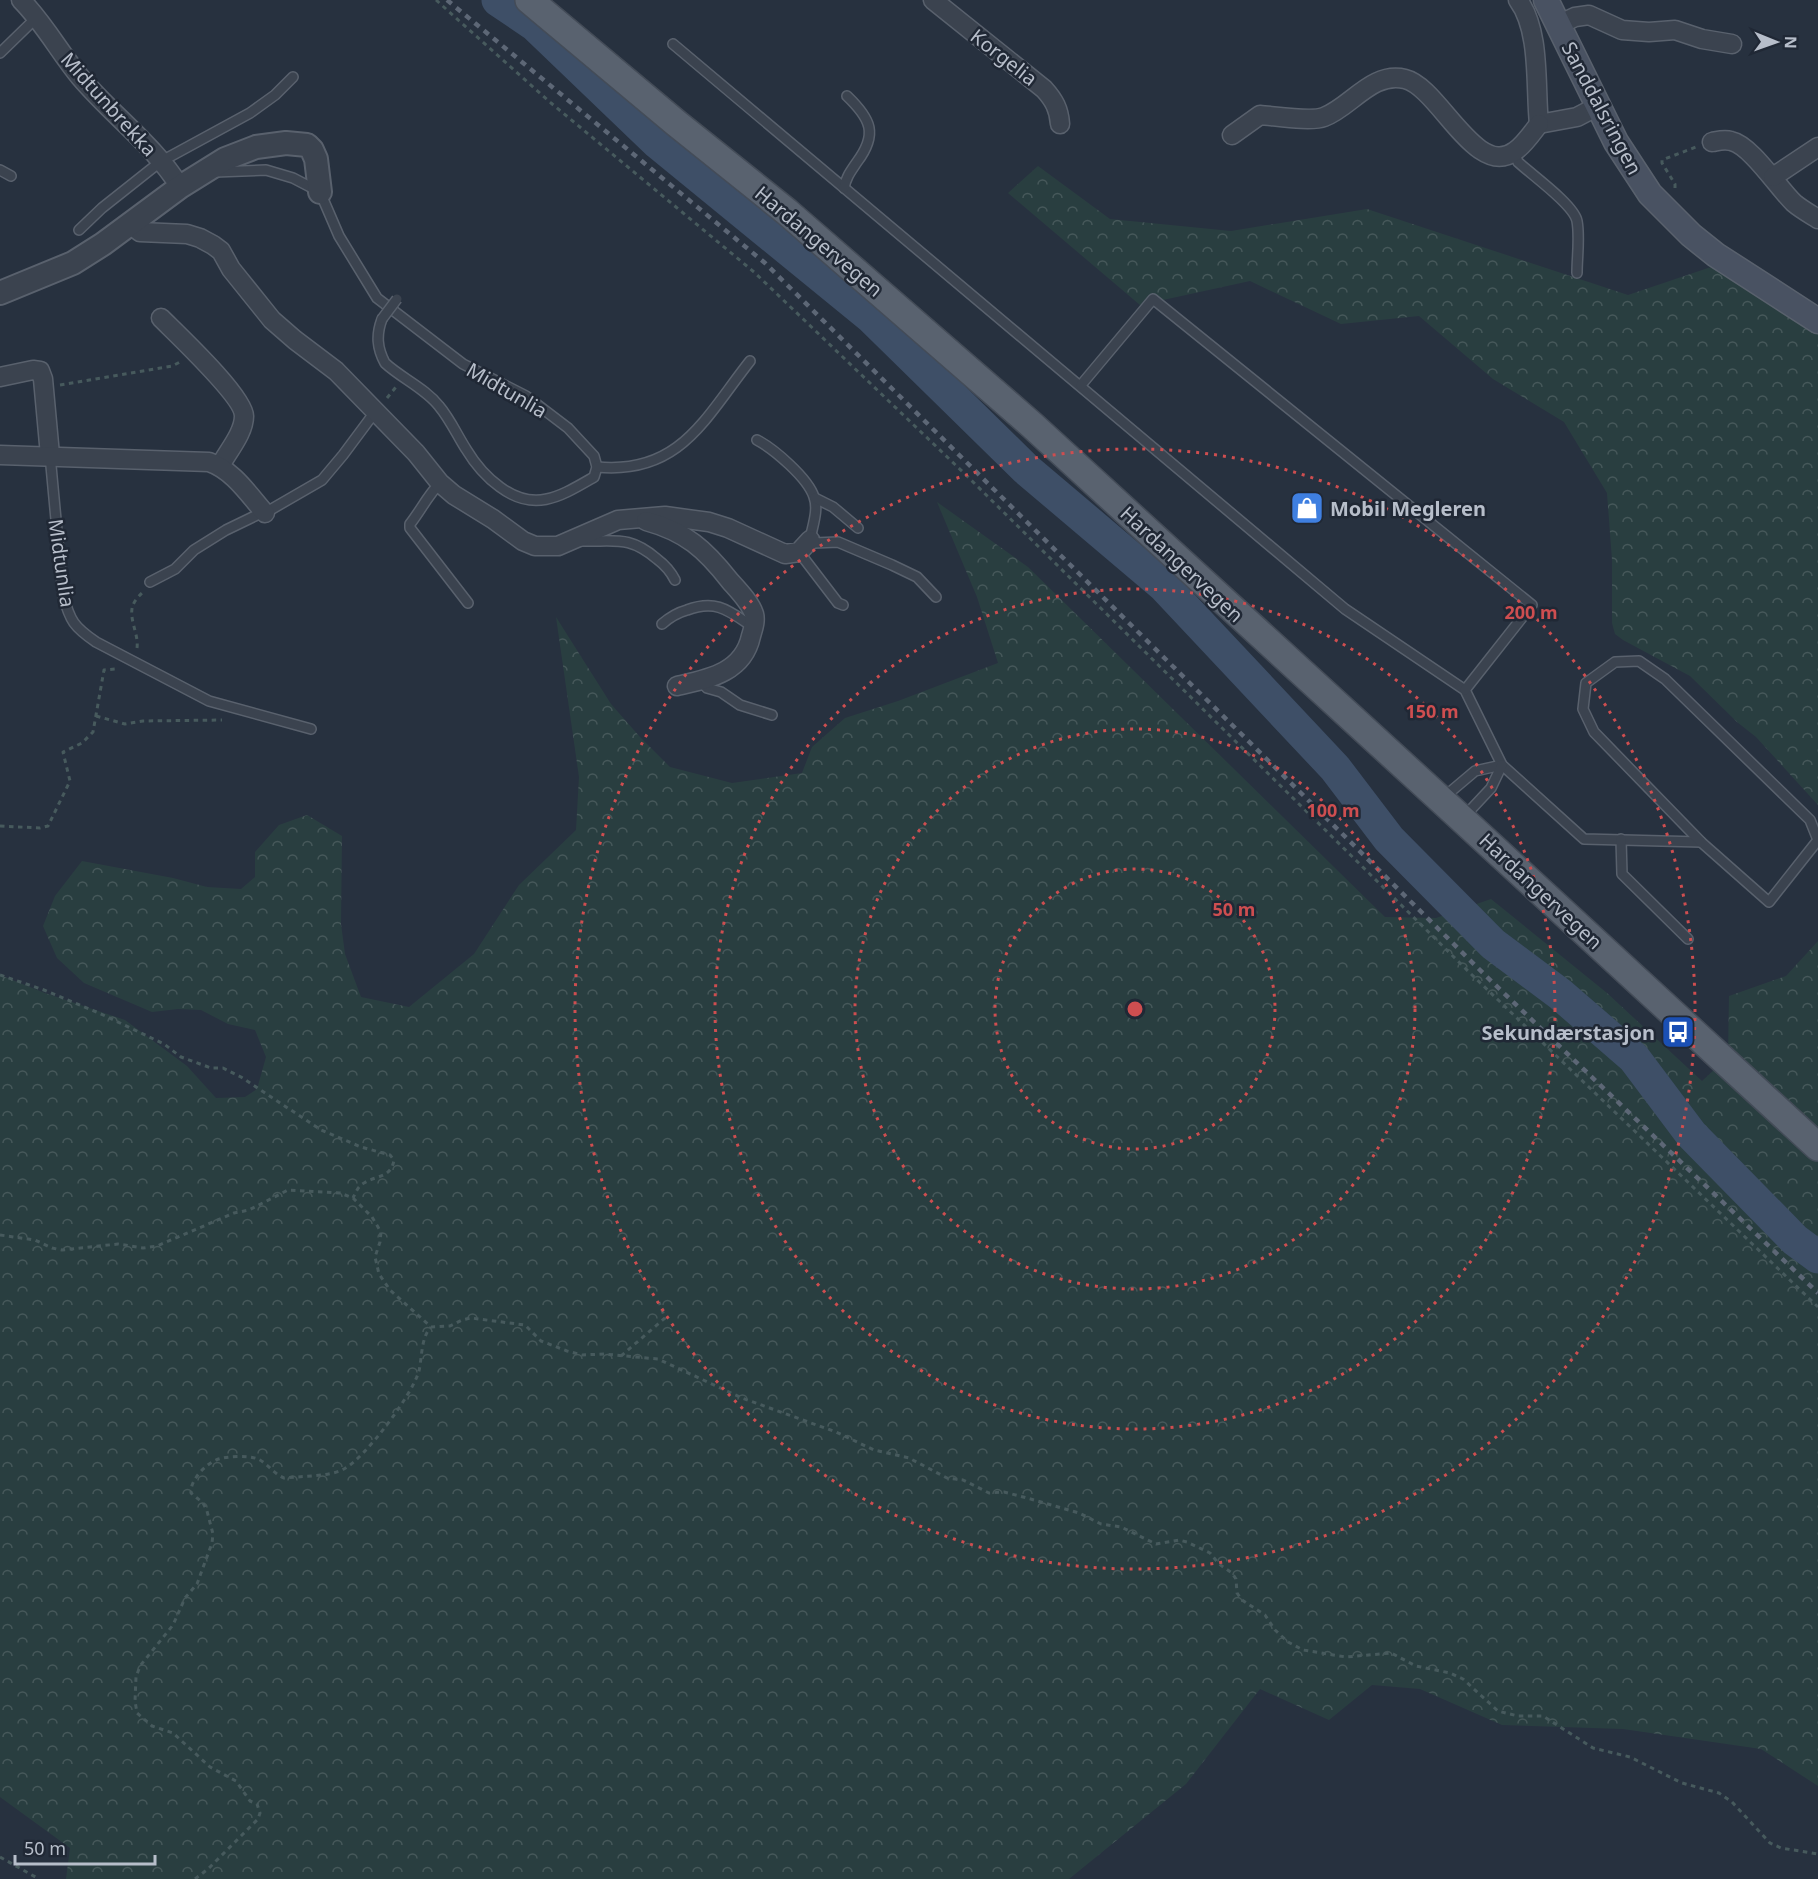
<svg xmlns="http://www.w3.org/2000/svg" width="1818" height="1879" viewBox="0 0 1818 1879" font-family="'Noto Sans',sans-serif">
	<style>
		.forest { fill: url(#forest-crowns) }
		.lines { fill: none; stroke-linecap: round; stroke-linejoin: round }
		.river { stroke: #3e4f67; stroke-width: 33 }
		.service-casing { stroke: #59616d; stroke-width: 12 }
		.minor-casing { stroke: #59616d; stroke-width: 21 }
		.tertiary-casing { stroke: #59616d; stroke-width: 26 }
		.secondary-casing { stroke: #59616d; stroke-width: 27 }
		.primary-casing { stroke: #444c58; stroke-width: 30 }
		.path { stroke: #475a5d; stroke-width: 3; stroke-dasharray: 4.5 4.5; stroke-linecap: butt }
		.service { stroke: #3b434f; stroke-width: 9 }
		.minor { stroke: #3b434f; stroke-width: 18 }
		.tertiary { stroke: #3b434f; stroke-width: 22 }
		.secondary { stroke: #495262; stroke-width: 24 }
		.primary { stroke: #59626f; stroke-width: 27 }
		.rail { stroke: #5d6776; stroke-width: 4.5; stroke-dasharray: 6 6; stroke-linecap: butt }
		.service-bridge-casing { stroke: #59616d; stroke-width: 12; stroke-linecap: butt }
		.service-bridge { stroke: #3b434f; stroke-width: 9 }
		.ring { fill: none; stroke: #ce4e50; stroke-width: 3; stroke-dasharray: 3 6 }
		.labels { text-anchor: middle; dominant-baseline: central; stroke-width: 5; stroke-linejoin: round; paint-order: stroke }
		.street-label { font-size: 20px; fill: #b7beca; stroke: #202835 }
		.poi-label { font-size: 20px; font-weight: bold; fill: #b7beca; stroke: #202835; text-anchor: start }
		.centre { fill: #ce4e50; stroke: #202835; stroke-width: 3 }
		.ring-label { font-size: 18px; text-anchor: middle; font-weight: bold; fill: #ce4e50; stroke: #202835; stroke-width: 5; stroke-linejoin: round; paint-order: stroke }
	</style>
	<defs>
		<pattern id="forest-crowns" width="20" height="18" patternUnits="userSpaceOnUse" patternTransform="scale(1.5)"><rect width="20" height="18" fill="#293e40"/><path d="M2 6a3 3 0 1 1 6 0M12 15a3 3 0 1 1 6 0" fill="none" stroke="#46585a"/></pattern>
	</defs>
	<rect width="100%" height="100%" fill="#27313f"/>
	<g class="forest">
		<polygon points="1038,166 1110,219 1231,231 1367,209 1628,295 1714,266 1818,325 1818,805 1756,737 1737,722 1690,676 1623,640 1615,634 1612,623 1612,560 1607,493 1564,422 1493,379 1419,316 1341,324 1250,281 1140,305 1008,193"/>
		<polygon points="937,502 1028,567 1385,917 1436,918 1491,899 1607,993 1702,1081 1728,1057 1729,996 1786,976 1818,941 1818,1786 1761,1749 1623,1729 1502,1725 1420,1689 1372,1685 1329,1720 1260,1689 1186,1784 1069,1879 66,1879 70,1848 0,1797 0,975 45,993 125,1020 187,1066 216,1098 245,1097 257,1089 266,1057 255,1030 228,1024 201,1010 178,1009 152,1012 84,983 57,958 43,926 55,896 82,861 173,878 207,887 241,889 255,877 255,852 279,825 307,815 342,836 341,924 345,954 361,997 409,1007 474,954 519,885 576,830 579,777 556,617 611,704 640,737 670,767 732,783 802,773 812,747 845,718 898,701 998,663 977,597"/>
	</g>
	<g class="lines">
		<polyline class="river" points="498,0 535,25 658,143 871,317 1026,469 1164,586 1335,768 1389,839 1493,944 1560,994 1634,1058 1691,1134 1795,1240 1818,1257"/>
		<defs>
			<g id="service">
				<polyline points="673,44 1345,609 1465,690 1502,765 1584,839 1701,842"/>
				<polyline points="0,53 36,18"/>
				<path d="M 1514,152 L 1518,162 C 1532,175 1574,205 1577,221 C 1580,237 1577,257 1577,273"/>
				<polyline points="0,170 11,176"/>
				<path d="M 215,172 L 266,170 L 293,178 L 320,192 L 339,236 L 377,298 L 463,364 L 526,396 L 568,428 L 594,456 L 597,467 L 594,477 C 561,496 535,513 500,487 C 486,477 475,464 466,449 C 457,435 450,419 439,406 C 425,388 401,378 385,363 C 377,348 376,335 382,319"/>
				<path d="M 844,188 C 846,177 851,171 857,162 C 878,134 871,119 847,96"/>
				<polyline points="79,230 102,208 160,162 250,113 275,95 293,77"/>
				<polyline points="1081,385 1153,299 1532,605 1465,690"/>
				<path d="M 757,440 C 774,449 808,478 814,497 C 819,510 812,527 810,540 L 814,543 L 838,542 L 892,565 L 917,577 L 936,597"/>
				<path d="M 50,455 L 63,595 C 70,621 74,627 96,642 L 209,701 L 311,729"/>
				<path d="M 597,467 C 680,475 705,418 750,361"/>
				<path d="M 440,483 C 428,495 421,510 410,524 L 410,528 L 468,603"/>
				<polyline points="815,498 833,507 858,528"/>
				<path d="M 581,541 C 615,542 629,535 657,559 C 665,565 670,570 675,580"/>
				<polyline points="799,552 838,603 843,605"/>
				<polyline points="150,582 175,569 194,550 226,530 257,515 265,513 322,480 343,455 375,412"/>
				<path d="M 662,624 C 670,617 676,613 687,610 C 717,599 729,611 753,627"/>
				<polygon points="1639,661 1665,679 1810,820 1818,840 1769,902 1701,842 1594,732 1583,709 1586,683 1615,662"/>
				<polyline points="700,681 707,688 721,692 740,705 772,715"/>
				<polyline points="1443,798 1475,771 1502,765"/>
				<polyline points="1463,818 1491,788 1502,765"/>
				<polyline points="1621,839 1622,874 1688,939"/>
			</g>
			<g id="minor">
				<path d="M 21,0 C 44,23 60,53 80,77 C 112,115 154,145 180,187"/>
				<path d="M 933,0 L 1044,89 C 1054,100 1059,109 1060,124"/>
				<path d="M 1518,0 C 1541,31 1535,87 1539,124 L 1577,117 L 1598,106"/>
				<polyline points="1558,25 1575,17 1589,15 1622,30 1649,32 1675,30 1702,39 1732,44"/>
				<path d="M 1232,135 L 1260,115 C 1275,116 1311,122 1324,117 C 1351,107 1372,71 1405,79 C 1439,87 1476,180 1515,151 C 1524,145 1532,133 1539,124"/>
				<path d="M 1712,142 C 1718,141 1724,139 1731,141 C 1751,145 1779,189 1794,203 C 1801,209 1810,214 1818,219"/>
				<polyline points="1773,177 1818,147"/>
				<polyline points="130,224 140,232 187,234 200,238 213,245 221,251 231,269 272,320 295,340 336,371 416,453 440,483 454,495 493,519 523,541 535,546 558,546 618,520 665,516 709,522 728,528 785,554 799,552 810,540"/>
				<path d="M 161,318 C 178,335 244,397 244,416 C 244,433 228,451 220,466"/>
				<polyline points="0,377 33,370 40,371 43,379 50,455"/>
				<path d="M 0,455 L 209,462 C 233,470 249,495 265,513"/>
				<path d="M 646,521 C 686,532 705,549 730,581 C 738,590 750,602 754,614 C 756,621 753,629 751,636 C 743,673 708,679 677,686"/>
			</g>
			<polyline id="tertiary" points="0,293 73,263 103,244 180,187 225,159 256,147 286,143 307,145 312,150 316,159 320,192"/>
			<polyline id="secondary" points="1546,0 1616,142 1650,194 1691,235 1716,255 1818,321"/>
			<polyline id="primary" points="529,0 676,123 787,212 1033,426 1462,819 1818,1147"/>
		</defs>
		<use href="#service" class="service-casing"/>
		<use href="#minor" class="minor-casing"/>
		<use href="#tertiary" class="tertiary-casing"/>
		<use href="#secondary" class="secondary-casing"/>
		<use href="#primary" class="primary-casing"/>
		<g class="path">
			<polyline points="436,0 551,103 754,272 967,476 1470,973 1818,1307"/>
			<polyline points="1675,188 1675,184 1662,163 1662,160 1696,147"/>
			<polyline points="60,385 172,366 180,362"/>
			<polyline points="387,398 396,387"/>
			<path d="M 137,648 C 139,634 128,618 133,605 C 135,600 139,596 142,593"/>
			<polyline points="96,716 125,724 143,721 222,720"/>
			<polyline points="0,826 40,828 48,826 70,781 63,752 82,743 93,732 104,670 116,669"/>
			<path d="M 0,975 L 44,990 L 99,1013 L 164,1044 L 181,1057 L 211,1068 L 223,1068 L 241,1077 L 321,1130 L 361,1147 L 390,1155 L 394,1160 C 391,1178 377,1175 364,1183 C 358,1186 356,1192 353,1198"/>
			<polyline points="0,1235 35,1240 52,1248 62,1250 118,1244 143,1248 157,1246 234,1213 249,1210 288,1190 340,1193 353,1198 372,1217 381,1232 380,1242 375,1257 379,1274 390,1290 431,1327 450,1326 462,1320 471,1318 525,1325 541,1341 567,1351 582,1355 604,1354 658,1359 742,1398 836,1432 874,1450 909,1458 947,1478 963,1480 989,1493 1004,1492 1027,1498 1079,1513 1101,1524 1121,1527 1156,1544 1179,1540 1187,1542 1210,1553 1219,1564 1232,1573 1236,1579 1237,1593 1242,1600 1265,1615 1275,1630 1288,1642 1303,1650 1346,1657 1391,1653 1416,1666 1450,1673 1463,1679 1498,1711 1518,1716 1543,1716 1593,1748 1630,1757 1682,1783 1719,1793 1732,1802 1770,1843 1781,1848 1818,1854"/>
			<polyline points="621,1356 665,1318 659,1302"/>
			<polyline points="0,1857 39,1879"/>
			<path d="M 195,1879 L 208,1869 L 258,1819 L 260,1813 L 257,1804 L 250,1801 L 236,1781 L 210,1767 L 173,1733 L 152,1726 L 137,1713 L 135,1701 L 136,1677 L 140,1666 L 173,1625 L 185,1598 L 197,1584 L 212,1543 L 213,1534 L 207,1511 L 203,1503 L 191,1493 C 190,1480 205,1465 216,1460 C 226,1456 248,1455 258,1459 C 268,1464 274,1474 284,1478 C 301,1476 329,1477 344,1469 C 366,1457 412,1395 419,1371 C 422,1358 421,1337 431,1327"/>
		</g>
		<use href="#service" class="service"/>
		<use href="#minor" class="minor"/>
		<use href="#tertiary" class="tertiary"/>
		<use href="#secondary" class="secondary"/>
		<use href="#primary" class="primary"/>
		<polyline class="rail" points="447,0 765,263 1487,977 1818,1293"/>
		<defs>
			<polyline id="service-bridge" points="382,319 397,299"/>
		</defs>
		<use href="#service-bridge" class="service-bridge-casing"/>
		<use href="#service-bridge" class="service-bridge"/>
	</g>
	<g class="ring">
		<circle cx="1135" cy="1009" r="140"/>
		<circle cx="1135" cy="1009" r="280"/>
		<circle cx="1135" cy="1009" r="420"/>
		<circle cx="1135" cy="1009" r="560"/>
	</g>
	<defs>
		<symbol id="shop-square" viewBox="-11 -11 22 22"><rect x="-9" y="-9" width="18" height="18" rx="4" fill="#3f7fe0" stroke="#202835"/><path d="M-5-2.5h2.3a2.7 3.5 0 0 1 5.4 0H5L5.5 6h-11ZM-1.5-2.5h3a1.5 2.3 0 0 0-3 0Z" fill="#fff"/></symbol>
		<symbol id="bus-square" viewBox="-11 -11 22 22"><rect x="-9" y="-9" width="18" height="18" rx="4" fill="#1a4fb4" stroke="#202835"/><path d="M-5-6H5V4H4V6H2V4H-2V6H-4V4H-5ZM-3.5-4V0h7V-4ZM-3.5 1.2v1.5H-2V1.2ZM2 1.2v1.5H3.5V1.2Z" fill="#fff"/></symbol>
	</defs>
	<g fill-rule="evenodd">
		<use href="#shop-square" x="1288" y="489" width="38" height="38"/>
		<use href="#bus-square" x="1659" y="1013" width="38" height="38"/>
	</g>
	<g class="labels">
		<g class="street-label">
			<text transform="translate(1004 57) rotate(38)">Korgelia</text>
			<text transform="translate(109 104) rotate(48)">Midtunbrekka</text>
			<text transform="translate(1602 108) rotate(62)">Sanddalsringen</text>
			<text transform="translate(819 241) rotate(40)">Hardangervegen</text>
			<text transform="translate(507 390) rotate(30)">Midtunlia</text>
			<text transform="translate(62 563) rotate(82)">Midtunlia</text>
			<text transform="translate(1182 564) rotate(43)">Hardangervegen</text>
			<text transform="translate(1541 891) rotate(43)">Hardangervegen</text>
		</g>
		<g class="poi-label">
			<text x="1330" y="508">Mobil Megleren</text>
			<text x="1655" y="1032" text-anchor="end">Sekundærstasjon</text>
		</g>
	</g>
	<circle cx="1135" cy="1009" r="9" class="centre"/>
	<g class="ring-label">
		<text x="1531" y="619">200 m</text>
		<text x="1432" y="718">150 m</text>
		<text x="1333" y="817">100 m</text>
		<text x="1234" y="916">50 m</text>
	</g>
	<g transform="translate(1776 42) rotate(91)" stroke="#202835" stroke-width="4.5" paint-order="stroke">
	<path d="M0-4.5L10 22L0 15L-10 22Z" fill="#b7beca"/>
	<text y="-9" font-size="16" font-weight="bold" text-anchor="middle" fill="#b7beca">N</text>
	</g>
	<path d="M15 1855v9h140v-9" fill="none" stroke="#b7beca" stroke-width="3"/>
	<text x="24" y="1855" font-size="18" fill="#b7beca" stroke="#202835" stroke-width="4.5" paint-order="stroke">50 m</text>
</svg>
